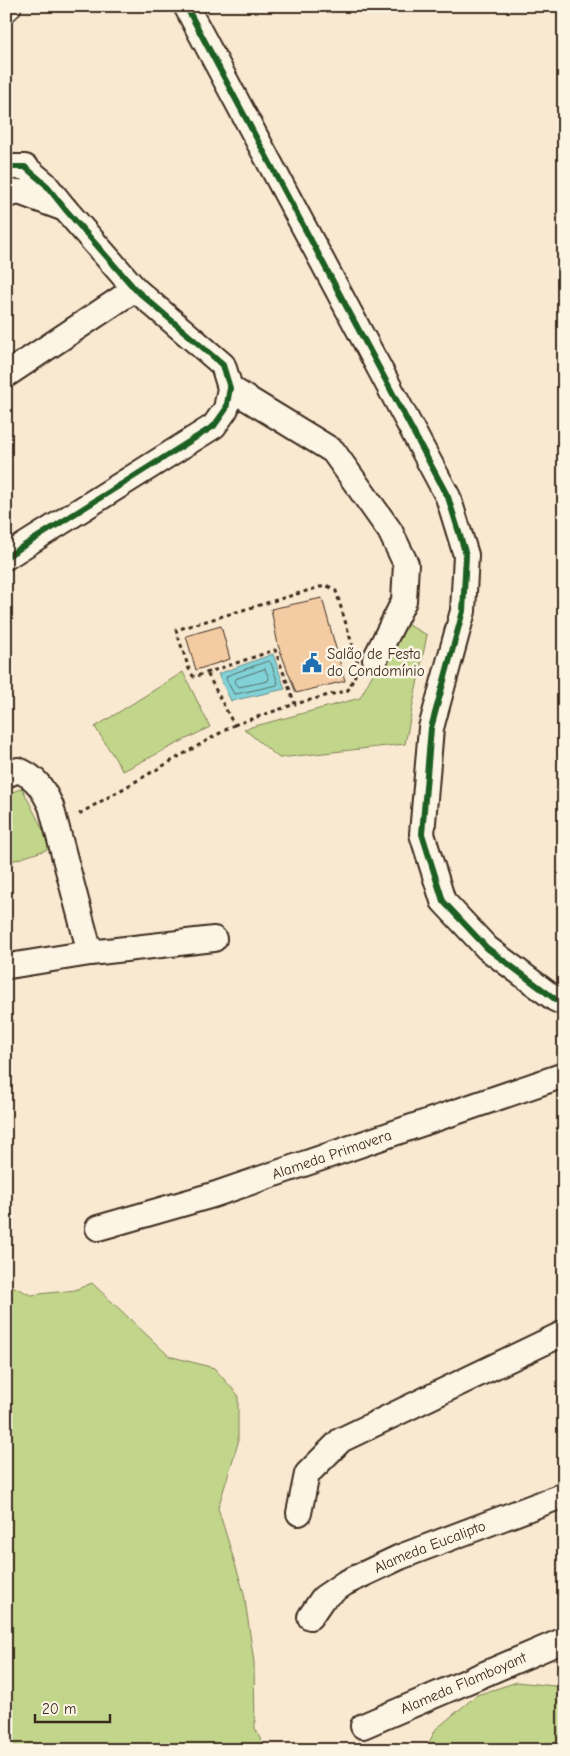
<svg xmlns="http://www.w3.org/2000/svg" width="570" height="1756" viewBox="0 0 570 1756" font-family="'Comic Neue',sans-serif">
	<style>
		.green { fill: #c2d68b; stroke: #7e8054 }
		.water { fill: #81d2d7; stroke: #658f8d }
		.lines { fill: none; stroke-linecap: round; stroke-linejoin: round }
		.shore { stroke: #576d68; stroke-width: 1 }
		.building { fill: #f4cca3; stroke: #3b2a1e }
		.street-casing { stroke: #3b2a1e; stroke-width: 28 }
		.secondary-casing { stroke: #3b2a1e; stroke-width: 31 }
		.path { stroke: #3b2a1e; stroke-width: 3; stroke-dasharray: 4 4; stroke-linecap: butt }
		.street { stroke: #fcf5e5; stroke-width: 24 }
		.secondary { stroke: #fcf5e5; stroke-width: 28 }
		.cycleway-casing { stroke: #fcf5e5; stroke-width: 9 }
		.cycleway { stroke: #1b5e20; stroke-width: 6 }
		.labels { text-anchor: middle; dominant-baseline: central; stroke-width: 5; stroke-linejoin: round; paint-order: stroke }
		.poi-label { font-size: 15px; fill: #3b2a1e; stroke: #fcf5e5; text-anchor: start }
		.street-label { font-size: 15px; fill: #3b2a1e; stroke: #fcf5e5 }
	</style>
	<rect width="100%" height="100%" fill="#fae9d1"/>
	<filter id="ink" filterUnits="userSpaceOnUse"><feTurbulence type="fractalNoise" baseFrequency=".02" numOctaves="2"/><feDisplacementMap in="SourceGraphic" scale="10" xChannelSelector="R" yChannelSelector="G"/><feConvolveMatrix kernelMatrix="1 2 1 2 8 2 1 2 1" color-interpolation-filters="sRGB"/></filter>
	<g filter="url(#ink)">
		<g class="green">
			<polygon points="401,621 427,635 405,744 279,758 244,729 360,698"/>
			<polygon points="183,672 210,727 123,771 95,727"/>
			<polygon points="22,788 52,848 6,863 6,795"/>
			<polygon points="6,1283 31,1295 75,1290 92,1283 169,1356 214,1368 238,1395 238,1443 218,1508 244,1593 254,1662 255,1728 266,1750 6,1750"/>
			<polygon points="517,1682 564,1687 564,1750 422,1750 427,1746 436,1729 477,1695"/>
		</g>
		<polygon class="water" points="273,654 285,689 231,701 218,674"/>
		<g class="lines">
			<g class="shore">
				<polygon points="269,661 271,663 278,683 277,685 236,694 234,694 226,679 227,676"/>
				<polygon points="265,669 269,678 268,681 239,687 235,682 236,679"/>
			</g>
		</g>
		<g class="building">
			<polygon points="322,598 345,681 296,693 278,645 271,609"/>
			<polygon points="221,626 230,659 196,670 186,636"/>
		</g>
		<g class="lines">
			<defs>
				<g id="street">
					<polyline points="186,6 448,497 466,555 463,611 431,728 422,834 443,901 487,948 555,999 564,1003"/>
					<polyline points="6,167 25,167 45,184 65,209 135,289 223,365 230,388 226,409 214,426 6,557"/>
					<polyline points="6,195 19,192 65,209"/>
					<polyline points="6,375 135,289"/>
					<polyline points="230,388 333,451 390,531 406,564 404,601 375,659"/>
					<path d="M 6,775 L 18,770 C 36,777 43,789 51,806 L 90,953"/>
					<polyline points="9,966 90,953 214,939"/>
					<path id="s1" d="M 98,1228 L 213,1195 L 564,1075"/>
					<polyline points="299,1513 307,1474 341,1440 564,1333"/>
					<path id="s2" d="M 310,1617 L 323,1598 L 345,1583 L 400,1557 L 564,1495"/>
					<path id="s3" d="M 363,1726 L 564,1640"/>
				</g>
				<polyline id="secondary" points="6,7 7,6"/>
			</defs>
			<use href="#street" class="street-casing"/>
			<use href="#secondary" class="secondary-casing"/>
			<g class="path">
				<polygon points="328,586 336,591 359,667 348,690 295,704 275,650 194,677 190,672 176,630 320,587"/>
				<polyline points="234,725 295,704"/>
				<polyline points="79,814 234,725 207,673"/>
			</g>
			<use href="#street" class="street"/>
			<use href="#secondary" class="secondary"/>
			<defs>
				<g id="cycleway">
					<polyline points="186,6 448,497 466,555 463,611 431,728 422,834 443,901 487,948 555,999 564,1003"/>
					<polyline points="6,167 25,167 45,184 65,209 135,289 223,365 230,388 226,409 214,426 6,557"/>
				</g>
			</defs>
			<use href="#cycleway" class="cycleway-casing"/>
			<use href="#cycleway" class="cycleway"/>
		</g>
	</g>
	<defs>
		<symbol id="civic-bare" viewBox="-9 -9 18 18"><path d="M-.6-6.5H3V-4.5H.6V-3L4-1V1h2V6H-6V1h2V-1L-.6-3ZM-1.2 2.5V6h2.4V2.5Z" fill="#1f6fb2" stroke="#fcf5e5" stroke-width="2.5" paint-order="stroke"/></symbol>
	</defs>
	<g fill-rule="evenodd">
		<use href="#civic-bare" x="298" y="649" width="28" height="28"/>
	</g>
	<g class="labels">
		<g class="poi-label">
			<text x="327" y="654">Salão de Festa<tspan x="327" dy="17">do Condomínio</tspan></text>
		</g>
		<g class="street-label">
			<text stroke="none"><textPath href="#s1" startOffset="245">Alameda Primavera</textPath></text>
			<text stroke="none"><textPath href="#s2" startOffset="142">Alameda Eucalipto</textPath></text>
			<text stroke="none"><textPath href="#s3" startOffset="109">Alameda Flamboyant</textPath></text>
		</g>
	</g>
	<rect width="570" height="1756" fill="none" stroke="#fcf5e5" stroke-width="25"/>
	<rect x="12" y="12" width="545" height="1731" fill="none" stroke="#3b2a1e" stroke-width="2" filter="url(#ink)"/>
	<path d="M35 1714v8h75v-8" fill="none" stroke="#3b2a1e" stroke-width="2.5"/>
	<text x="42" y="1714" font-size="15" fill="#3b2a1e" stroke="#fcf5e5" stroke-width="4" paint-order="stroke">20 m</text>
</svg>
